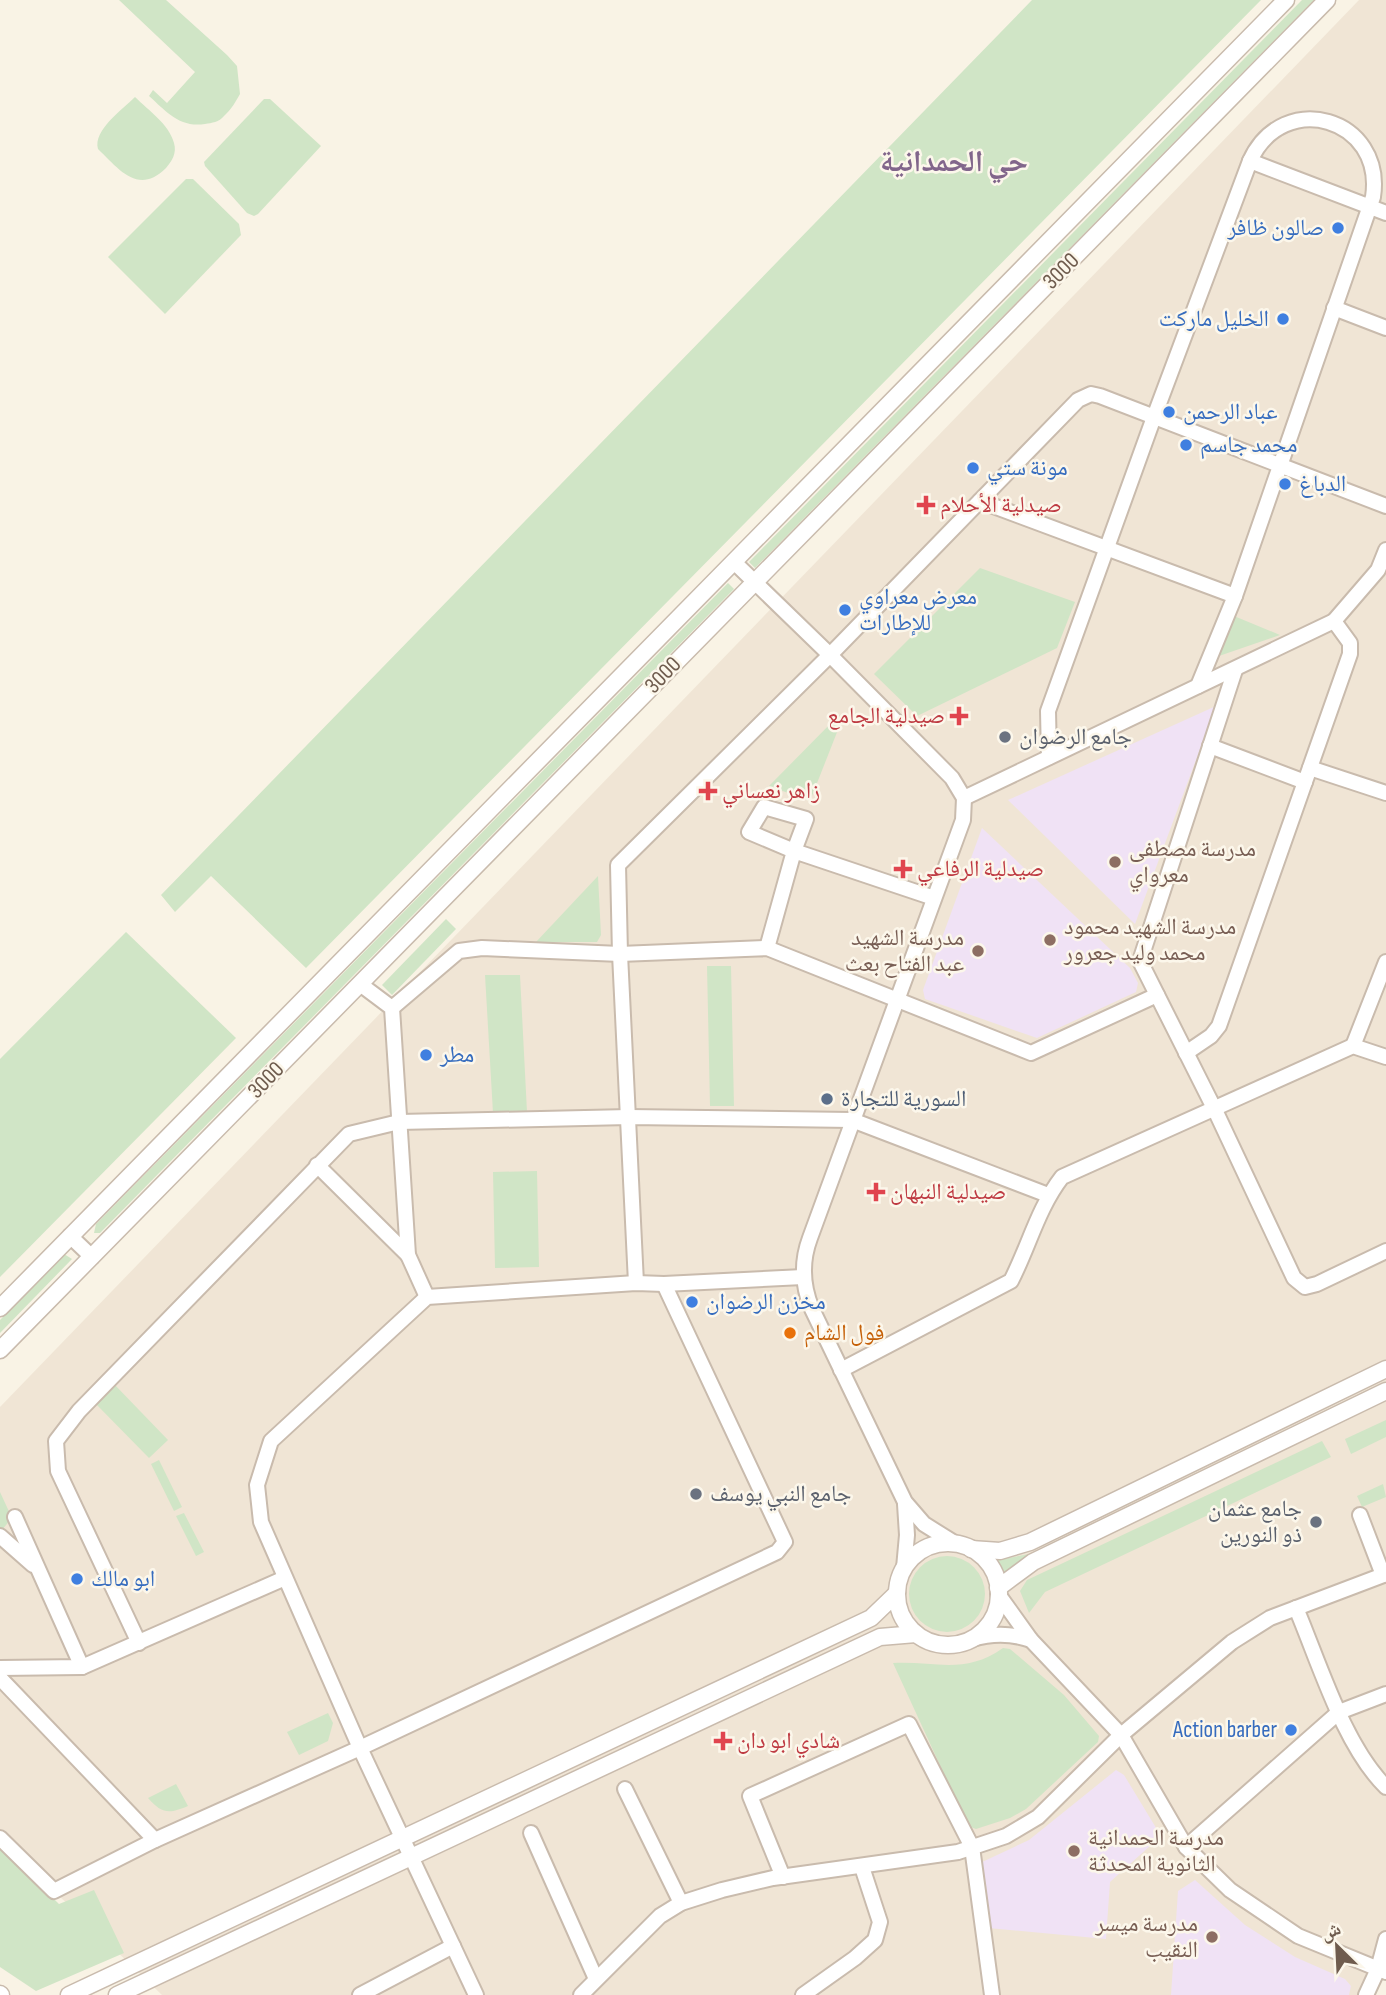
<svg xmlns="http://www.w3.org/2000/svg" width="1386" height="1995" viewBox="0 0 1386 1995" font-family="'Sofia Sans Condensed','Noto Naskh Arabic',sans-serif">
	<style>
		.residential { fill: #f0e5d5 }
		.education { fill: #f0e2f5 }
		.green { fill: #d0e5c6 }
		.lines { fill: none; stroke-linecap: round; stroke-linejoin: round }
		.minor-casing { stroke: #c9bbad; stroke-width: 18 }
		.tertiary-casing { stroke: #c9bbad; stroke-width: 19 }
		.minor { stroke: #fff; stroke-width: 14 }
		.tertiary { stroke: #fff; stroke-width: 16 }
		.shop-dot { fill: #3f7fe0; stroke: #fcf7eb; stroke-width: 2.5 }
		.health-dot { fill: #e0444e; stroke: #fcf7eb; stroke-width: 2.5 }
		.worship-dot { fill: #6b7280; stroke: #fcf7eb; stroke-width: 2.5 }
		.education-dot { fill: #8d6e63; stroke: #fcf7eb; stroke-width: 2.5 }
		.service-dot { fill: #5c6f8a; stroke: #fcf7eb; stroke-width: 2.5 }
		.food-dot { fill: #e8710a; stroke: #fcf7eb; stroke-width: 2.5 }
		.labels { text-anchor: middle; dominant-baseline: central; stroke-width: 5; stroke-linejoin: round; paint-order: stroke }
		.shop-label { font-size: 23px; fill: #366cbe; stroke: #fcf7eb; text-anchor: start }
		.street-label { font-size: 23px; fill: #6f5c4e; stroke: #fcf7eb }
		.health-label { font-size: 23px; fill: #be3a42; stroke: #fcf7eb; text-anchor: start }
		.worship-label { font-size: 23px; fill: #5b616d; stroke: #fcf7eb; text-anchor: start }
		.education-label { font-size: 23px; fill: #785e54; stroke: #fcf7eb; text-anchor: start }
		.service-label { font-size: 23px; fill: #4e5e75; stroke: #fcf7eb; text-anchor: start }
		.food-label { font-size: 23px; fill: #c56008; stroke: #fcf7eb; text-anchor: start }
		.district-label { font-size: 30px; font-weight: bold; fill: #81668b; stroke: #fcf7eb }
	</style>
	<rect width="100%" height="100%" fill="#f9f3e5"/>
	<polygon class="residential" points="1359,0 1386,0 1386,1972 1362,1995 162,1995 0,1839 0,1407"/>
	<g class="education">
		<polygon points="1216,706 1135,924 1008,800"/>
		<polygon points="982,828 1130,968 1138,983 1136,992 1037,1038 925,999 923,990"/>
		<polygon points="1116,1770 1124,1775 1161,1836 1110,1882 1106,1939 988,1928 980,1863 1029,1840"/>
		<polygon points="1195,1880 1245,1925 1295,1957 1345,1979 1351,1986 1349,1995 1171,1995 1178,1891"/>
	</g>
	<g class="green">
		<path d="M 119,0 L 166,0 L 227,55 L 237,66 L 240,94 C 236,101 231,110 224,116 C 219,122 212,123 205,124 C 179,128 166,111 149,96 L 153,90 L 167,103 L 195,72 Z"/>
		<polygon points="1032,0 1261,0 306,968 211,876 175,912 161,895"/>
		<polygon points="1302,0 1314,0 755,568 749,562"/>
		<path d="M 135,97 C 149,111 169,124 174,143 C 177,153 172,161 166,168 C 138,196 119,169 98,149 C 93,130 122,110 135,97 Z"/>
		<polygon points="264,99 270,99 321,146 258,214 254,216 247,213 205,166 204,162"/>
		<polygon points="186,179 193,179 239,224 241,235 165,314 108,257"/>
		<polygon points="980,568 1075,602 1057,648 917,716 874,674"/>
		<polygon points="728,583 734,589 100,1233 94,1233 96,1224"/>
		<polygon points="1234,616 1280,635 1219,656"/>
		<polygon points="839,715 843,717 810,801 769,786"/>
		<polygon points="598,876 601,935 597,942 536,942"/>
		<polygon points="446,919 456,929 392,995 382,985"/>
		<polygon points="126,932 236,1038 0,1277 0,1059"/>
		<polygon points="707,966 731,966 734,1106 710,1106"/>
		<polygon points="485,975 520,975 527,1112 493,1113"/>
		<polygon points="537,1171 539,1267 495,1268 493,1172"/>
		<polygon points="64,1254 72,1259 0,1333 0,1320"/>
		<polygon points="113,1383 168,1440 149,1458 94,1402"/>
		<polygon points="1386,1420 1386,1437 1351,1454 1345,1439"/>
		<polygon points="1322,1441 1331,1457 1045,1592 1029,1613 1020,1591 1027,1580"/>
		<polygon points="159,1460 182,1507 174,1511 151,1464"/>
		<polygon points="1383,1484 1386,1497 1362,1507 1357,1496"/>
		<polygon points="0,1492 12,1518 1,1531 0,1530"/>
		<polygon points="184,1513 204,1552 196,1556 176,1516"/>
		<polygon points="1029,1554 1005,1578 998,1560"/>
		<circle cx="947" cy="1594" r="38"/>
		<path d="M 1003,1648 L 1010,1649 L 1064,1695 L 1099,1736 L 1098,1742 L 1026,1809 L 1010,1818 L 976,1829 L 968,1826 L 893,1663 C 936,1661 965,1675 1003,1648 Z"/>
		<polygon points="328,1713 333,1723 328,1741 299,1755 287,1732"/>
		<path d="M 176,1784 L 188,1806 C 169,1814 162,1814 148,1798 Z"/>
		<polygon points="0,1846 59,1904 94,1890 124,1953 36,1991 0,1967"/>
	</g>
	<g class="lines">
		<defs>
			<g id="minor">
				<polyline points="1250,161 1386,213"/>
				<polyline points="1334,308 1386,328"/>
				<polyline points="980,501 1235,596"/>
				<path d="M 734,562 L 830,655 L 952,778 L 964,798 L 963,820 L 810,1238 C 801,1262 802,1285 812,1309 L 905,1502 L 924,1524 L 956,1544"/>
				<polyline points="1235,670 1140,961 1215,1110 1294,1278 1305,1287 1317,1284 1386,1251"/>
				<polyline points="1210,746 1305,782"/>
				<path d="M 1049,757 L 1048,711 L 1154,417 L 1250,161 C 1283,88 1385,118 1373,197 L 1235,596 L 1198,686"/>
				<polyline points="1310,768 1386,793"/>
				<polyline points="964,798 1334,621 1378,570 1386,550"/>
				<polyline points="767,948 794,851 806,819 764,807 749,832 794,851 934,898"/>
				<polyline points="360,984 392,1008 408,1255 427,1297"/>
				<polyline points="392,1008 459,951 482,948 620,954 767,948 1031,1053 1157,995"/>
				<polyline points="1353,1046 1386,962"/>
				<polyline points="1186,1053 1211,1036 1219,1026 1350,654 1350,643 1334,621"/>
				<polyline points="317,1165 408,1255"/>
				<polyline points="70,1236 92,1257"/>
				<polyline points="636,1283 620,954 618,865 830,655 1078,400 1091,394 1100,396 1386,506"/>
				<path d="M 841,1370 L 1011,1281 C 1029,1246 1038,1208 1062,1177 L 1353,1046 L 1386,1057"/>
				<polyline points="1360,1515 1383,1575"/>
				<polyline points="15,1517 82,1667"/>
				<polyline points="0,1536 33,1565"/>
				<polyline points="904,1568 907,1535 905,1504"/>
				<polyline points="998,1594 1031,1640 1121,1735 1186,1847 1230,1890 1298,1936 1386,1972"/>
				<path d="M 1296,1608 C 1319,1662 1344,1746 1386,1787"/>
				<path d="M 972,1639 C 993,1633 1011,1633 1031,1640"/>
				<polyline points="139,1643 58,1471 56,1441 79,1411 349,1134 399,1122 629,1117 852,1120 1048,1195"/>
				<polyline points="0,1668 82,1667 285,1578"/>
				<polyline points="0,1678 155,1840"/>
				<polyline points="625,1789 681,1903"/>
				<polyline points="531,1833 596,1979"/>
				<polyline points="0,1838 54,1891 155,1840 360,1748 777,1552 785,1542 664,1284"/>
				<polyline points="1186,1847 1339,1712 1386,1694"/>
				<polyline points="783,1877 750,1796 909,1724 972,1847 992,1995"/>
				<polyline points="360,1995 453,1946"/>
				<polyline points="476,1995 360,1748 261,1522 257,1485 271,1441 427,1297 636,1283 664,1284 803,1277"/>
				<polyline points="581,1995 660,1916 681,1903 722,1890 773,1878 958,1852 1006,1836 1038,1817 1121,1735 1232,1642 1270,1618 1386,1574"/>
				<polyline points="803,1995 855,1958 875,1940 880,1922 862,1867"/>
				<polyline points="1366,1995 1378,1969 1386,1939"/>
			</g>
			<g id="tertiary">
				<polyline points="0,1308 1286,0"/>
				<polyline points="0,1350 1327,0"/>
				<circle cx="948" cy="1594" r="51"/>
				<polyline points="971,1549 1000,1551 1030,1542 1386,1369"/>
				<polyline points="998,1588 1033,1562 1386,1391"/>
				<polyline points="0,1994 1,1995"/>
				<polyline points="69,1995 871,1618 897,1593"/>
				<polyline points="117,1995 880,1637 916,1634"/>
			</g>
		</defs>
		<use href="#minor" class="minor-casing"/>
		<use href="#tertiary" class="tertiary-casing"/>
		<use href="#minor" class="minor"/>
		<use href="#tertiary" class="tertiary"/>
	</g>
	<g class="shop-dot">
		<circle cx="1338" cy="228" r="7"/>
		<circle cx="1283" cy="319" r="7"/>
		<circle cx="1169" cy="412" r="7"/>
		<circle cx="1186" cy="445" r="7"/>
		<circle cx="973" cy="468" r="7"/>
		<circle cx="1285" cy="484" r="7"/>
		<circle cx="845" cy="610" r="7"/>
		<circle cx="426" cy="1055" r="7"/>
		<circle cx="692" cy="1302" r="7"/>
		<circle cx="77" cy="1579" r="7"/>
		<circle cx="1291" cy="1730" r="7"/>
	</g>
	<g class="health-dot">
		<path d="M922.5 494.5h7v7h7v7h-7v7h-7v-7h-7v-7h7z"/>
		<path d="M955.5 705.5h7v7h7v7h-7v7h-7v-7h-7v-7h7z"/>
		<path d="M704.5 780.5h7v7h7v7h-7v7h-7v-7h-7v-7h7z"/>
		<path d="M899.5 858.5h7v7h7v7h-7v7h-7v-7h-7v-7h7z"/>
		<path d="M872.5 1181.5h7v7h7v7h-7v7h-7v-7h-7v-7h7z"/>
		<path d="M719.5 1730.5h7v7h7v7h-7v7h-7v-7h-7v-7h7z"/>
	</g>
	<g class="worship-dot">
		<circle cx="1005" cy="737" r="7"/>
		<circle cx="696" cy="1494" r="7"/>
		<circle cx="1316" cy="1522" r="7"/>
	</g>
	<g class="education-dot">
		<circle cx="1115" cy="862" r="7"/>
		<circle cx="1050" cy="940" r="7"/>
		<circle cx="978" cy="951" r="7"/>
		<circle cx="1074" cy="1851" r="7"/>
		<circle cx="1212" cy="1937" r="7"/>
	</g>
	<circle class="service-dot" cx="827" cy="1099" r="7"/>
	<circle class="food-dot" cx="790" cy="1333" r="7"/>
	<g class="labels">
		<g class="shop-label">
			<text x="1324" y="228" text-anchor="end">صالون ظافر</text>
			<text x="1269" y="319" text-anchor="end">الخليل ماركت</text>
			<text x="1183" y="412">عباد الرحمن</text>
			<text x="1200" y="445">محمد جاسم</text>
			<text x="987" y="468">مونة ستي</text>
			<text x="1299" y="484">الدباغ</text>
			<text x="859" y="597">معرض معراوي<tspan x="859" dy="26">للإطارات</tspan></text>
			<text x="440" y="1055">مطر</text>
			<text x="706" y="1302">مخزن الرضوان</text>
			<text x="91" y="1579">ابو مالك</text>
			<text x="1277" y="1730" text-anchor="end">Action barber</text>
		</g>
		<g class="street-label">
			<text transform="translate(1061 271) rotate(-45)">3000</text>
			<text transform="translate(663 675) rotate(-46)">3000</text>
			<text transform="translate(266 1080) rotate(-46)">3000</text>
		</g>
		<g class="health-label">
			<text x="940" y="505">صيدلية الأحلام</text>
			<text x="945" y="716" text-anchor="end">صيدلية الجامع</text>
			<text x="722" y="791">زاهر نعساني</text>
			<text x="917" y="869">صيدلية الرفاعي</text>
			<text x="890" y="1192">صيدلية النبهان</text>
			<text x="737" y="1741">شادي ابو دان</text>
		</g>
		<g class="worship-label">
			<text x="1019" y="737">جامع الرضوان</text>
			<text x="710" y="1494">جامع النبي يوسف</text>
			<text x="1302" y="1509" text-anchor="end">جامع عثمان<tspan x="1302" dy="26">ذو النورين</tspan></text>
		</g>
		<g class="education-label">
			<text x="1129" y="849">مدرسة مصطفى<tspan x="1129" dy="26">معرواي</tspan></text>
			<text x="1064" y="927">مدرسة الشهيد محمود<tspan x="1064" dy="26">محمد وليد جعرور</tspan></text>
			<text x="964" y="938" text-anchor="end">مدرسة الشهيد<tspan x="964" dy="26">عبد الفتاح بعث</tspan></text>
			<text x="1088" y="1838">مدرسة الحمدانية<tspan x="1088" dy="26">الثانوية المحدثة</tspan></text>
			<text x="1198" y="1924" text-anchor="end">مدرسة ميسر<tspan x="1198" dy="26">النقيب</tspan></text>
		</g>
		<g class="service-label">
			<text x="841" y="1099">السورية للتجارة</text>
		</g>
		<g class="food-label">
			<text x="804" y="1333">فول الشام</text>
		</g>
		<g class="district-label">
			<text x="954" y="162">حي الحمدانية</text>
		</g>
	</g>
	<g transform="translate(1337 1946) rotate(336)" stroke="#fcf7eb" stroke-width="5" paint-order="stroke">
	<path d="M0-5L12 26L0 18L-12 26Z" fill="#6f5c4e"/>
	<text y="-10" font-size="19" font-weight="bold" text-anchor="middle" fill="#6f5c4e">ش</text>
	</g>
</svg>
